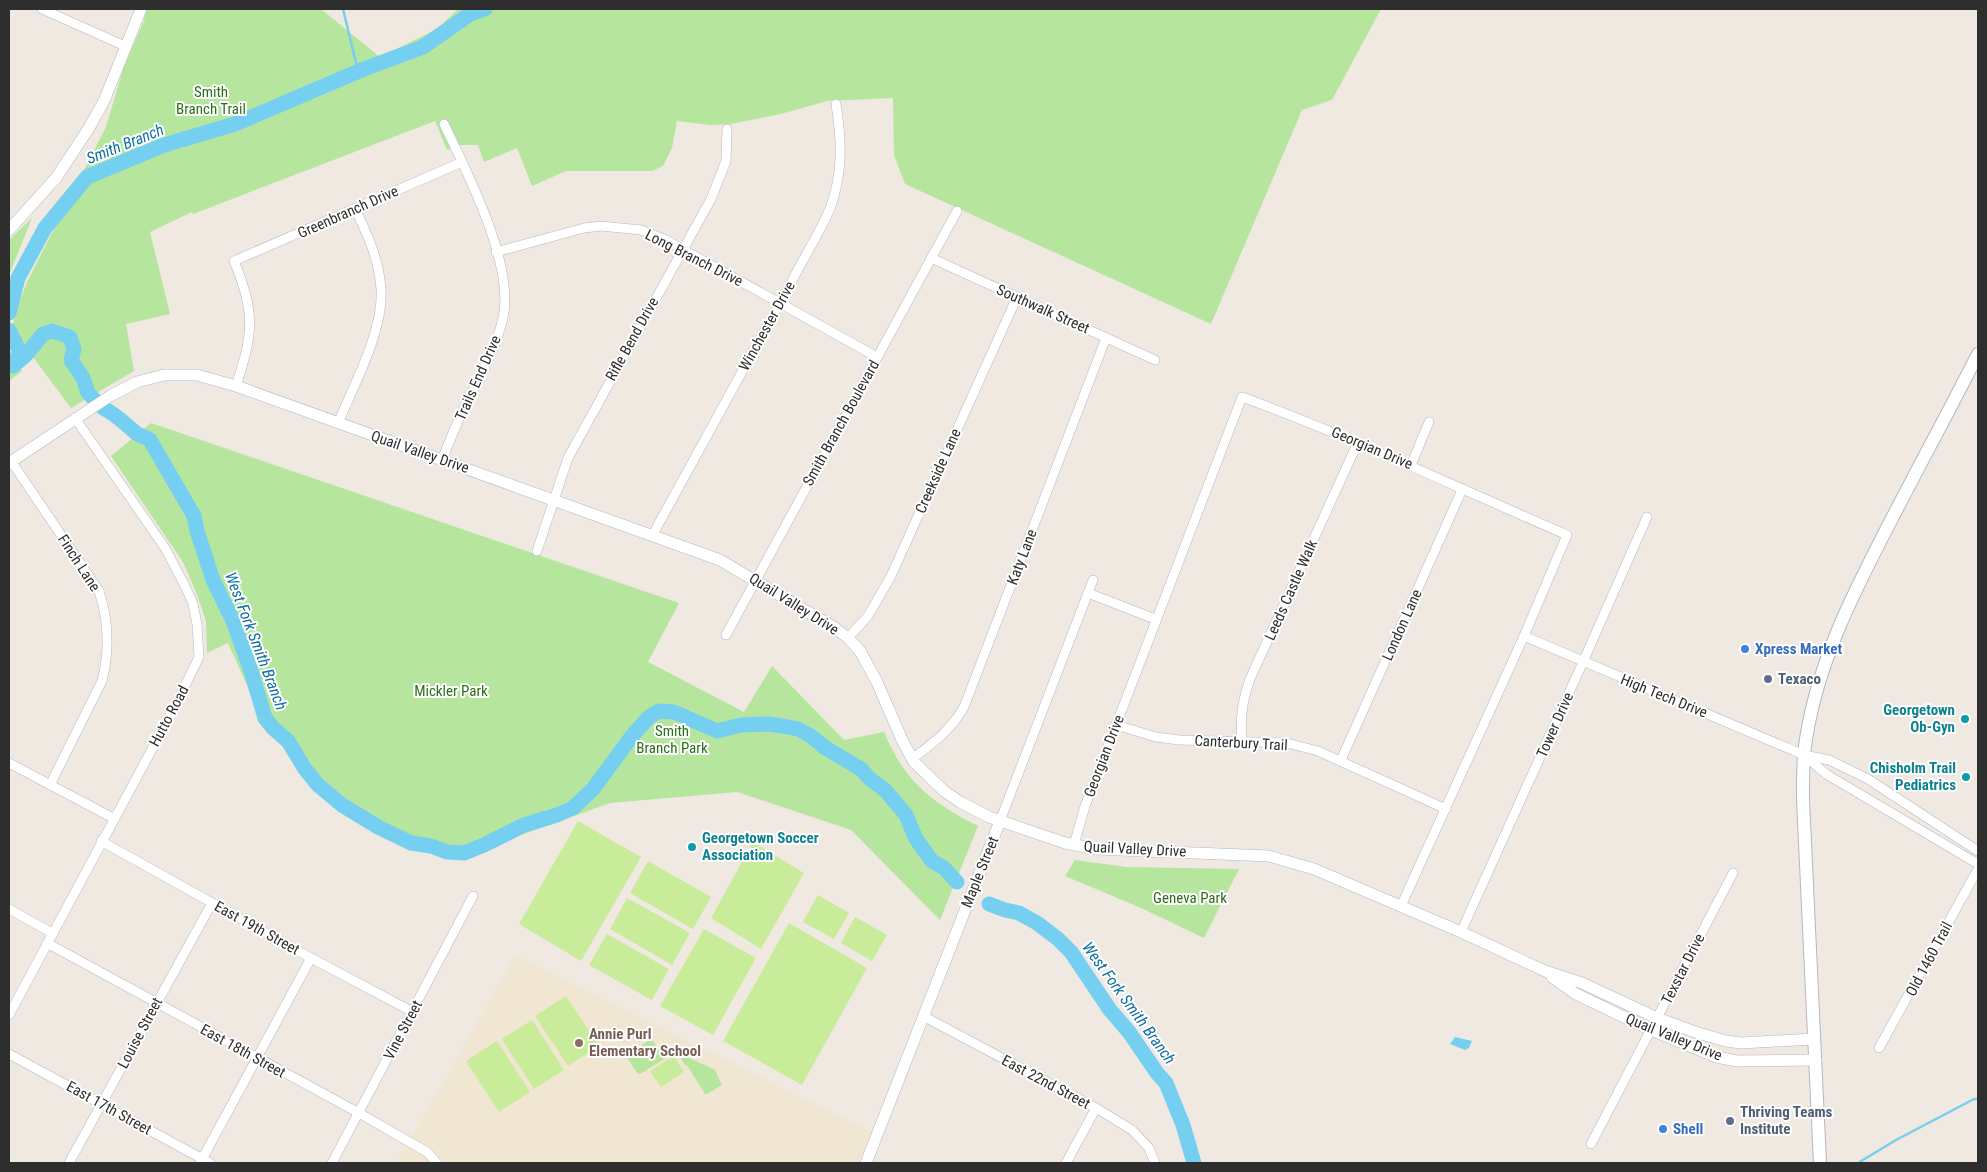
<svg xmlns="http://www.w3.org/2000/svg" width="1987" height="1172" viewBox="0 0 1987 1172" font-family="'Roboto Condensed',sans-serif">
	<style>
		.education { fill: #f0e6d1 }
		.green { fill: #b6e59e }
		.pitch { fill: #c9ec9a }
		.water { fill: #75cff0 }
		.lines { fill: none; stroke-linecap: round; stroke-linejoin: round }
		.stream { stroke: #75cff0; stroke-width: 2.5 }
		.river { stroke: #75cff0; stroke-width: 15 }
		.minor-casing { stroke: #b4b7c1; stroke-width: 10 }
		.tertiary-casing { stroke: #b4b7c1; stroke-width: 12 }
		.secondary-casing { stroke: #b4b7c1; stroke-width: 14 }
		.minor { stroke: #fff; stroke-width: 9 }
		.tertiary { stroke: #fff; stroke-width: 11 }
		.secondary { stroke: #fff; stroke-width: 12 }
		.shop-dot { fill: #3f7fe0; stroke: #fff; stroke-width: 2 }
		.service-dot { fill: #5c6f8a; stroke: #fff; stroke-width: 2 }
		.culture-dot { fill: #0f9aa8; stroke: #fff; stroke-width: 2 }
		.education-dot { fill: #8d6e63; stroke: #fff; stroke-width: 2 }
		.labels { text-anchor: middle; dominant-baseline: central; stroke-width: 4; stroke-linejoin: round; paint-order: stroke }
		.park-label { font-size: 15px; fill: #2c6e1b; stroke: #fff }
		.street-label { font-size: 15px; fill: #2e2e2e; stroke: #fff }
		.shop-label { font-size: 15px; font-weight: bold; fill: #366cbe; stroke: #fff; text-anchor: start }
		.service-label { font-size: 15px; font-weight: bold; fill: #4e5e75; stroke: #fff; text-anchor: start }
		.culture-label { font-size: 15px; font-weight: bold; fill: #0d838f; stroke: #fff; text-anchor: end }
		.education-label { font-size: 15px; font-weight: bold; fill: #785e54; stroke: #fff; text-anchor: start }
		.water-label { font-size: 16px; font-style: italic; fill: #0d6fa3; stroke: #fff }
	</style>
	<rect width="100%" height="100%" fill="#efe9e1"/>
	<polygon class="education" points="516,955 871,1132 859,1163 397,1163"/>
	<g class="green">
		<polygon points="146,9 321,9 380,57 437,29 458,9 1381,9 1332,100 1302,110 1211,324 905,184 894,155 893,98 827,101 781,114 731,124 710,125 677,121 672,148 663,166 652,171 566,171 532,186 517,148 484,162 478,145 459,145 447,150 435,121 193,214 192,212 150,232 170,314 126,324 134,371 71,408 12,329 15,314 27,282 106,127 124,66 144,21"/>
		<polygon points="32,218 9,275 9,240"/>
		<polygon points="9,349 22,371 9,381"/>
		<path d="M 151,423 L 679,603 L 648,662 L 744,712 L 772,666 L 844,740 L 884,732 C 905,782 931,802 978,826 L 940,920 L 851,830 L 737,792 L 610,803 L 468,854 L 419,848 L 376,830 L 322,793 L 266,727 L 228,643 L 207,653 L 206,621 L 196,592 L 183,562 L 111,456 Z"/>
		<polygon points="1075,860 1126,867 1239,869 1204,938 1141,908 1065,876"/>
		<polygon points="651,1039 666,1058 640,1074 637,1073 626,1056"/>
		<polygon points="685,1056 715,1070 722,1085 707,1094 705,1094 687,1065 686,1066 681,1059"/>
	</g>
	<g class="pitch">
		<polygon points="578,821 641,857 581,961 519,924"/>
		<polygon points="753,842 804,873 761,949 711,918"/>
		<polygon points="648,861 711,897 693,929 630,893"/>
		<polygon points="818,895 849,913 834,939 803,922"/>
		<polygon points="627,898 690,933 672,965 610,929"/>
		<polygon points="855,917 887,935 872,961 841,943"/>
		<polygon points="789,923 867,968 802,1085 723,1041"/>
		<polygon points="704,929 756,958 713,1035 660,1006"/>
		<polygon points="607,934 669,969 652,1000 589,965"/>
		<polygon points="566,996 599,1046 568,1066 535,1016"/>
		<polygon points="532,1020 564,1070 534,1089 502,1039"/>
		<polygon points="497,1041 530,1092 499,1112 466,1061"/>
		<polygon points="674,1056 684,1072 661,1087 650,1071"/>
	</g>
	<polygon class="water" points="1455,1037 1472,1041 1469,1048 1465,1050 1450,1044"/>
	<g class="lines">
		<g class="stream">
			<polyline points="343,9 358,71"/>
			<polyline points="1858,1163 1896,1140 1974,1099 1978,1099"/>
		</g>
		<g class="river">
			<polyline points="9,313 18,278 45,228 87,177 164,145 235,124 364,69 423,47 470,14 485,9"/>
			<polyline points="9,330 20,352 13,366"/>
			<polyline points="14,365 26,355 43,334 52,331 70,337 74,349 71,360 83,378 88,393 94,399"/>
			<path d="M 103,408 C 116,414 125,424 136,433 C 140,436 146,437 150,440 L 194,516 L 197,531 L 213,580 L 233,621 L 251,671 L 265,718 L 273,728 L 288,741 L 305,769 L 318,785 L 342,805 L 378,827 L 411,843 L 431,846 L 447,852 L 464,853 L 484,845 L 524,825 L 557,815 L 573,808 L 593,789 L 632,736 L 649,717 L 659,711 L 674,712 L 717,731 L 741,725 L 767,724 L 783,726 L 798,729 L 811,736 L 824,747 L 861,769 L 870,779 L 885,790 L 906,815 L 916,839 L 932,861 L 944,868 L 957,882"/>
			<polyline points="989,904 1005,910 1019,913 1037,923 1058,939 1071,952 1110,1010 1129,1032 1157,1073 1166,1083 1183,1125 1194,1163"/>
		</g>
		<defs>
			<g id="minor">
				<polyline points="42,9 125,46"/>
				<polyline points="496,252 584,228 601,226 641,230 666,240 877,357"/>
				<polyline points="931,258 1155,360"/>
				<path d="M 236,386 C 253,334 256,313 234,261 L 462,162"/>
				<path d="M 338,423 C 354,385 384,330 381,289 C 379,260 368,235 355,209"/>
				<path d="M 442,460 C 451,437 461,413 473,391 C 485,367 497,344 503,318 C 515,265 467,172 444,124"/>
				<path d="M 11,461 L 99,591 C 109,622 110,650 102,681 L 50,785"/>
				<polyline points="1411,465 1429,422"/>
				<path d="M 652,536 L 817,235 C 823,223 831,210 834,196 C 843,164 841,137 836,104"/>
				<polyline points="537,551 568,458 711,199 726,161 727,129"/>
				<polyline points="1088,593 1155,619"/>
				<polyline points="726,635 957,211"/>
				<polyline points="1524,636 1804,755 1829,760 1868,779 1978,851"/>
				<polyline points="848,638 868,616 891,576 1017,297"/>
				<polyline points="1116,725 1156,737 1179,740 1287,743 1318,751 1446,809"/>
				<path d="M 1242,742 C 1240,717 1242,702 1250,679 L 1358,442"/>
				<polyline points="1804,755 1826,774 1978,864"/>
				<path d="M 912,759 C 933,743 951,730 964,707 L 1106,338"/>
				<polyline points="1341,760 1462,490"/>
				<polyline points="9,763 113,818"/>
				<polyline points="1000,821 1093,580"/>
				<polyline points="101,841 311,958 413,1012"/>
				<path d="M 1074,845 L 1085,806 L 1242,397 C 1354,438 1458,488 1567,535 L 1524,636 L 1401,906"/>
				<polyline points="9,909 52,933"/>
				<polyline points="1461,932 1583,662 1647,517"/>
				<polyline points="47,943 359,1113 427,1152 437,1163"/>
				<polyline points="9,1015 172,712 199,657 197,624 193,604 185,586 165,548 75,418"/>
				<polyline points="923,1016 1096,1108 1132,1130 1149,1148 1155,1163"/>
				<polyline points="1879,1048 1978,869"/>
				<polyline points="9,1054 210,1163"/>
				<polyline points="1591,1144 1733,873"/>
				<polyline points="69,1163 212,903"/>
				<polyline points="200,1163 311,958"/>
				<polyline points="332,1163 473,896"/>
				<polyline points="1066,1163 1096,1108"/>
			</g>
			<g id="tertiary">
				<polyline points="9,230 56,178 89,128 104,101 141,9"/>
				<polyline points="9,463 110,396 137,382 164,375 197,375 236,386 720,560 835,628 848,638 860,651 877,682 903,742 914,762 944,791 960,802 989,817 1065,843 1096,849 1269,856 1314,869 1461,932 1545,971 1582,983 1657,1018 1695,1032 1726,1041 1741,1043 1814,1039"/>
				<polyline points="1552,977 1576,994 1651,1030 1716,1057 1737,1061 1816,1060"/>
				<polyline points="866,1163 1000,821"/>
			</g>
			<path id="secondary" d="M 1820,1163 L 1803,800 C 1803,785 1803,769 1804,754 C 1814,664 1858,584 1899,505 C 1925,455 1952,405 1978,354"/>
		</defs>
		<use href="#minor" class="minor-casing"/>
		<use href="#tertiary" class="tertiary-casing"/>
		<use href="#secondary" class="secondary-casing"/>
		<use href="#minor" class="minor"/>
		<use href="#tertiary" class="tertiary"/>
		<use href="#secondary" class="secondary"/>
	</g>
	<g class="shop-dot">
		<circle cx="1745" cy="649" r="5"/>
		<circle cx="1663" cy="1129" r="5"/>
	</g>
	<g class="service-dot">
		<circle cx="1768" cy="679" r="5"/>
		<circle cx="1730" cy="1121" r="5"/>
	</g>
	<g class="culture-dot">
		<circle cx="1965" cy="719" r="5"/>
		<circle cx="1966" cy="777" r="5"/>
		<circle cx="692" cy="847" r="5"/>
	</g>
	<circle class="education-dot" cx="579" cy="1043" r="5"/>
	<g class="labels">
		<g class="park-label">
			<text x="211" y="92">Smith<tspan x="211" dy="17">Branch Trail</tspan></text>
			<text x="451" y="691">Mickler Park</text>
			<text x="672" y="731">Smith<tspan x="672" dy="17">Branch Park</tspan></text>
			<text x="1190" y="898">Geneva Park</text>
		</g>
		<g class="street-label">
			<text transform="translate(348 212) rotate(-24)">Greenbranch Drive</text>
			<text transform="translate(694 258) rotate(27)">Long Branch Drive</text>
			<text transform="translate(1043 309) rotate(24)">Southwalk Street</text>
			<text transform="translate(767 326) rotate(-61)">Winchester Drive</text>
			<text transform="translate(632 339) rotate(-61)">Rifle Bend Drive</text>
			<text transform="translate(478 378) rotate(-66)">Trails End Drive</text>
			<text transform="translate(841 423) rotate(-61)">Smith Branch Boulevard</text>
			<text transform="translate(1372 448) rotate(23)">Georgian Drive</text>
			<text transform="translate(420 452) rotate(19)">Quail Valley Drive</text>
			<text transform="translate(938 471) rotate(-66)">Creekside Lane</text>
			<text transform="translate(1022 557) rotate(-69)">Katy Lane</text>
			<text transform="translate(79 563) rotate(57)">Finch Lane</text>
			<text transform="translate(1291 590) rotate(-66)">Leeds Castle Walk</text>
			<text transform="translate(794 604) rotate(32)">Quail Valley Drive</text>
			<text transform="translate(1402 625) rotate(-66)">London Lane</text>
			<text transform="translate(1664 696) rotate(22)">High Tech Drive</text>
			<text transform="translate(169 716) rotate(-62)">Hutto Road</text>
			<text transform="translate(1555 725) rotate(-66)">Tower Drive</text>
			<text transform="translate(1241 743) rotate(3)">Canterbury Trail</text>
			<text transform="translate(1104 756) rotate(-69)">Georgian Drive</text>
			<text transform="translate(1135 849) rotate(3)">Quail Valley Drive</text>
			<text transform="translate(980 872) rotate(-68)">Maple Street</text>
			<text transform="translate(257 928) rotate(29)">East 19th Street</text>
			<text transform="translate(1929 959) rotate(-62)">Old 1460 Trail</text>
			<text transform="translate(1683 969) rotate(-63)">Texstar Drive</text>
			<text transform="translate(403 1030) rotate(-62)">Vine Street</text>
			<text transform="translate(140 1033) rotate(-62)">Louise Street</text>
			<text transform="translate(1674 1037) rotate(22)">Quail Valley Drive</text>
			<text transform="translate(243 1051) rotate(29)">East 18th Street</text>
			<text transform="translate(1046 1082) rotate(28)">East 22nd Street</text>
			<text transform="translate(109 1108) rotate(29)">East 17th Street</text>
		</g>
		<g class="shop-label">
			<text x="1755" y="649">Xpress Market</text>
			<text x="1673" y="1129">Shell</text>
		</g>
		<g class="service-label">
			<text x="1778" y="679">Texaco</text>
			<text x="1740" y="1112">Thriving Teams<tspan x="1740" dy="17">Institute</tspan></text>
		</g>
		<g class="culture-label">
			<text x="1955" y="710">Georgetown<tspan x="1955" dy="17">Ob-Gyn</tspan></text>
			<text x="1956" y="768">Chisholm Trail<tspan x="1956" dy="17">Pediatrics</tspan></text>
			<text x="702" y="838" text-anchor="start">Georgetown Soccer<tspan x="702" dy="17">Association</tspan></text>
		</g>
		<g class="education-label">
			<text x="589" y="1034">Annie Purl<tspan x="589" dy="17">Elementary School</tspan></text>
		</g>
		<g class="water-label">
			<text transform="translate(125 144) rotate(-22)">Smith Branch</text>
			<text transform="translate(256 641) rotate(69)">West Fork Smith Branch</text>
			<text transform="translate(1129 1003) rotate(54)">West Fork Smith Branch</text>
		</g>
	</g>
	<rect width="1987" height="1172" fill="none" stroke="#2e2e2e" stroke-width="20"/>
</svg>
